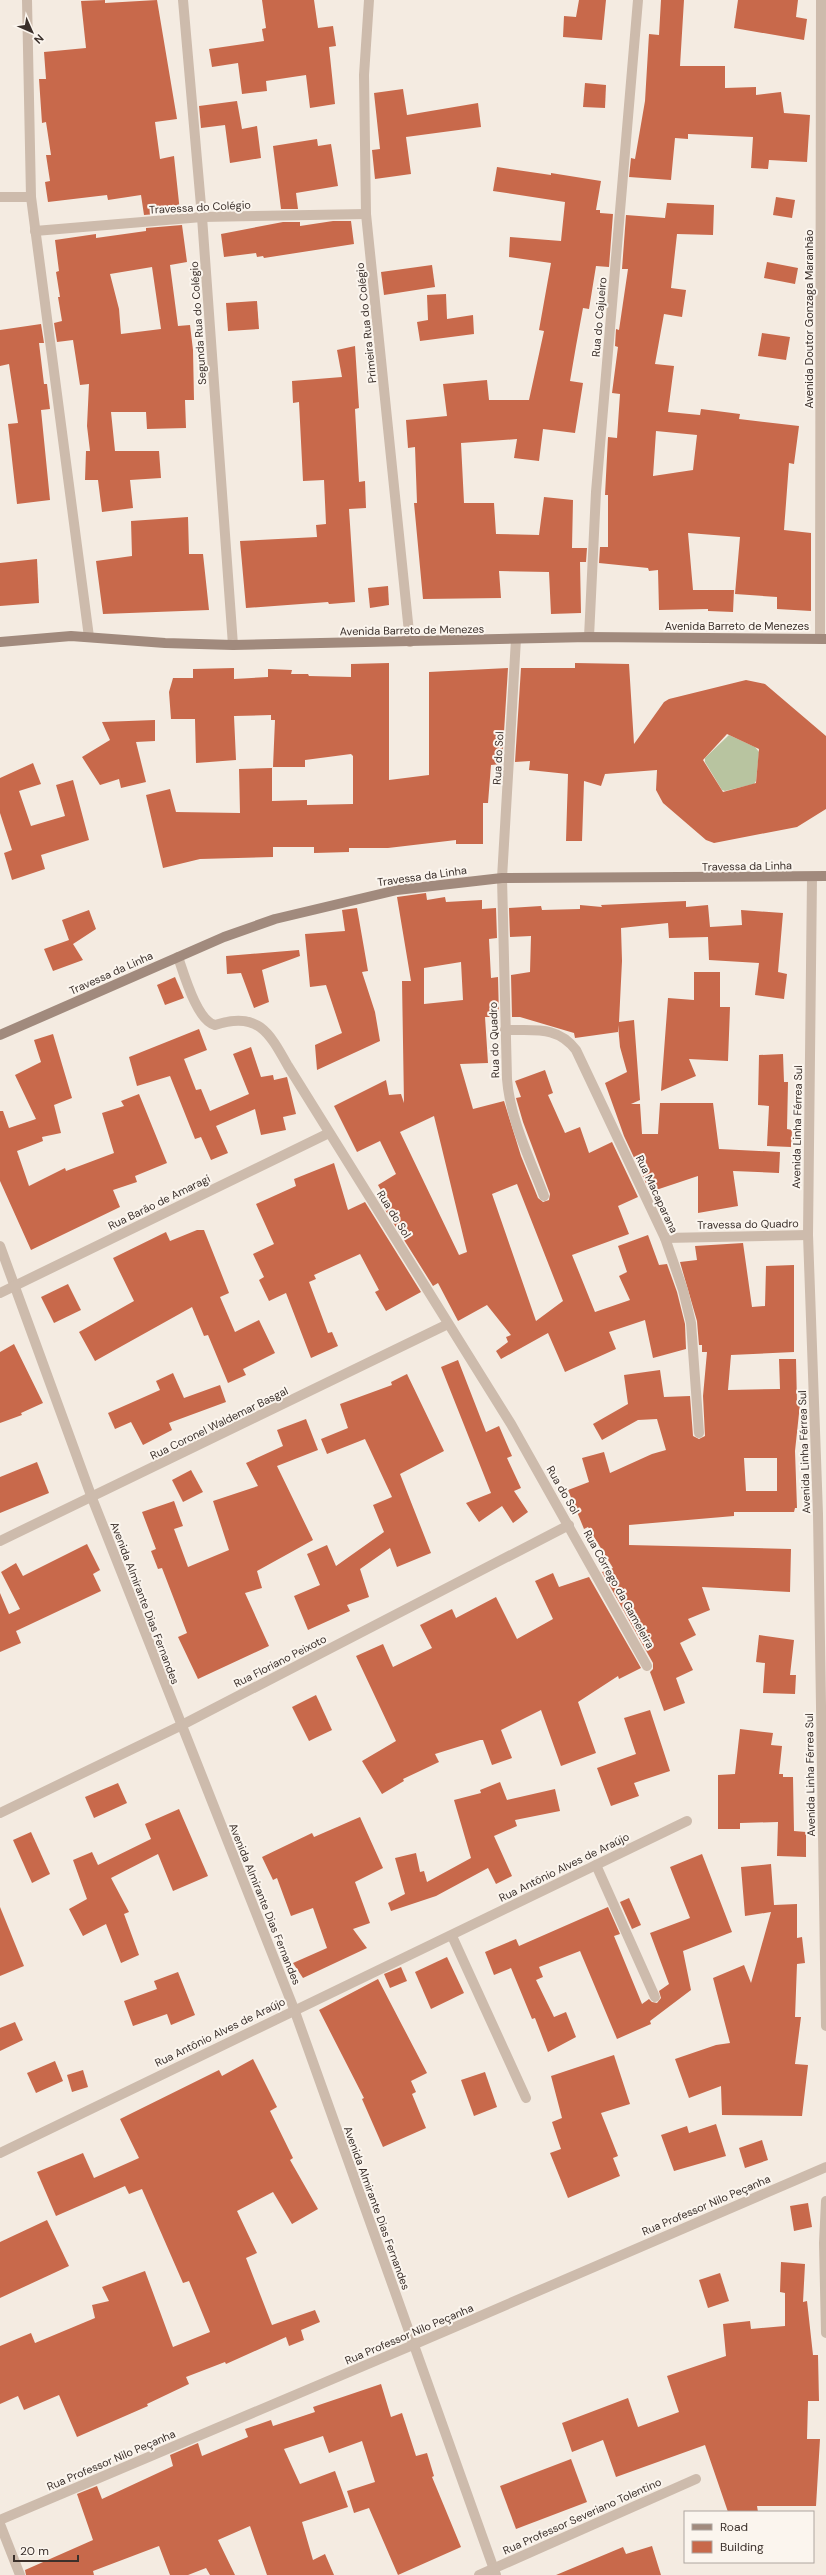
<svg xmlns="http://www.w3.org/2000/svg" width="826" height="2575" viewBox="0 0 826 2575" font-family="'DM Sans',sans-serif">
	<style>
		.grass { fill: #b8c4a0 }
		.building { fill: #c8694b; fill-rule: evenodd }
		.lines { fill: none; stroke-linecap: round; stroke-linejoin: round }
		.street { stroke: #cdbbac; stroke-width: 10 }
		.secondary { stroke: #a18a7d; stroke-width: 10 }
		.labels { text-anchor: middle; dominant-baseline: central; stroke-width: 4; stroke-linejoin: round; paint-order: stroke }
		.street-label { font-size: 11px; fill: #3b302b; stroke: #fbf5ee }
	</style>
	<rect width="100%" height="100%" fill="#f4ebe1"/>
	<polygon class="grass" points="729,735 755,747 759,752 756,781 754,784 725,791 722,790 705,762 705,758"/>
	<g class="building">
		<polygon points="105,0 105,3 157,0 177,119 155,122 160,159 174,156 180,212 144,215 141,195 108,200 107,195 48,202 45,182 50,181 46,155 51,155 46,122 42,123 39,79 46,79 44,52 86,48 81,1"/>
		<polygon points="262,0 314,0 318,28 333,26 336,46 329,47 335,104 310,108 306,75 266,81 267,91 242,94 238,63 212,67 209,49 264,41 262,29 266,28"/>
		<polygon points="579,0 606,0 602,40 563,37 564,16 576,17"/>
		<polygon points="661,0 684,0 680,66 725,66 725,88 756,87 756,95 781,92 784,113 810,115 807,162 769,160 768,169 751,168 753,137 688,134 688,139 675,138 671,180 629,177 631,158 635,159 645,101 649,34 659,35"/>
		<polygon points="738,0 798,0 796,17 807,19 804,40 734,28"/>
		<polygon points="585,83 606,85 605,108 583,107"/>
		<polygon points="403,89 407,115 478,103 481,127 406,137 411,174 375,179 372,150 380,149 374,93"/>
		<polygon points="237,101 242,129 257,126 261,158 230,163 225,125 201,128 199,106"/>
		<polygon points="317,139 318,146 331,144 338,186 296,193 298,209 281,209 273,146"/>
		<polygon points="497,167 551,175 551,173 601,181 596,210 600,210 600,213 613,214 609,267 596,266 589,309 583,308 576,346 570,381 583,383 575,433 543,429 539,461 514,458 517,439 461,443 464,503 494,503 496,534 539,535 544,497 573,500 572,548 587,548 586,562 580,562 581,613 551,614 549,572 499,571 501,598 423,599 414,503 417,503 415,447 408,448 406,420 447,416 443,384 487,380 489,400 529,400 544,331 539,330 551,263 509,257 510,237 561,241 565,202 493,191"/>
		<polygon points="776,197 795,200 792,218 773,215"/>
		<path d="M 667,203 L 714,205 L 713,235 L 677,234 L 671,288 L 686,290 L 682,317 L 664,314 L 655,364 L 674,366 L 668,412 L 700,415 L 701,409 L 740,414 L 739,419 L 799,426 L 794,464 L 789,463 L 784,530 L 811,533 L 811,611 L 777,609 L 777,597 L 735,594 L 740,537 L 688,533 L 693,590 L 734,590 L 733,612 L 708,611 L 708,609 L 659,610 L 658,570 L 649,571 L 648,568 L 599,563 L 600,547 L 608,547 L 608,495 L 605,495 L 608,437 L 617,438 L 620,394 L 612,393 L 618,347 L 615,346 L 616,329 L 619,330 L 628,269 L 622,269 L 626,215 L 665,218 ZM 656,431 L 697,435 L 693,470 L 653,476 Z"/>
		<polygon points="333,221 351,221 354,244 264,258 263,256 257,257 256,253 224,257 221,234 283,222 300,222 300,226"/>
		<path d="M 182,225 L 187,262 L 170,265 L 178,326 L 190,325 L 193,350 L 194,400 L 185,400 L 186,428 L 147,429 L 146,412 L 111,412 L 115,451 L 159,451 L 161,478 L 130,480 L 133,508 L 102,512 L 98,480 L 85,480 L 86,451 L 90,451 L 87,426 L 89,384 L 80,385 L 73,340 L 57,342 L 54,323 L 62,321 L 58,297 L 60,297 L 56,272 L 59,271 L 55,240 L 96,234 L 96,238 L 146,231 L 146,228 ZM 152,267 L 161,329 L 121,334 L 119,309 L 110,274 Z"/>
		<polygon points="767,262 798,268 795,284 764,278"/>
		<polygon points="432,265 435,287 384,295 381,272"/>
		<polygon points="446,294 447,319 473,315 474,334 420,341 417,322 428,320 427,295"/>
		<polygon points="257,301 259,329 228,331 226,303"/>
		<polygon points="41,324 44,343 39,343 44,384 47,384 50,409 41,410 50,500 17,504 8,424 18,423 9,364 0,366 0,330"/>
		<polygon points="762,333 790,337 786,360 758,356"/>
		<polygon points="355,346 359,408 355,409 359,482 365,481 366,508 349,509 355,602 329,604 328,602 246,608 240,541 317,537 316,525 326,524 324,480 303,481 299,402 293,403 292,381 342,377 337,350"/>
		<polygon points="188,517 189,554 203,554 209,610 103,614 96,561 132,556 131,521"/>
		<polygon points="37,559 39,603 0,606 0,563"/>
		<polygon points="388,586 389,605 370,608 368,588"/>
		<polygon points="389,663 389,780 429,775 429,672 508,668 502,764 491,765 488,803 483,803 483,844 456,844 456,840 388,848 349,848 349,852 314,853 314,847 273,847 273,857 200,859 163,868 146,795 170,789 176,812 240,813 239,769 272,768 272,801 307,800 307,805 353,804 353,756 351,754 305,760 305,767 273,767 275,720 271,720 271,715 234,716 236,760 196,763 195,719 171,719 169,692 173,678 193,678 193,669 234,668 234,679 268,677 268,669 292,670 291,674 308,674 309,676 351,677 351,664"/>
		<path d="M 575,663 L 629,664 L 634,744 L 664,702 L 669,699 L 746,680 L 765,684 L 826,736 L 826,809 L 797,827 L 714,843 L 706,840 L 663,803 L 656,790 L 657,770 L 605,774 L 601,786 L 584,781 L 582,841 L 566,841 L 568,774 L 529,770 L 530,761 L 515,762 L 521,668 L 575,668 ZM 727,734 L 759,749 L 756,783 L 723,792 L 703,760 Z"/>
		<polygon points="155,720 155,741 136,742 146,782 121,788 119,779 100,785 82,757 110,740 102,722"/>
		<polygon points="33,763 41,784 19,791 31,826 65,816 56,785 73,780 89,840 41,855 45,869 12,880 4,853 12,850 0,813 0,778"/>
		<path d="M 426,893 L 427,900 L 445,897 L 446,902 L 482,900 L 482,909 L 496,908 L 497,938 L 489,939 L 491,978 L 498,977 L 499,1017 L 485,1017 L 488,1063 L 460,1064 L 473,1109 L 504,1101 L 521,1156 L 538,1198 L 543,1202 L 549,1200 L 550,1194 L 523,1122 L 516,1098 L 521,1097 L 515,1081 L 545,1070 L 553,1093 L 548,1095 L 565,1133 L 580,1127 L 589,1153 L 612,1142 L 638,1197 L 618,1206 L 629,1234 L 572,1255 L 595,1312 L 630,1300 L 619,1276 L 627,1272 L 618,1246 L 648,1235 L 659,1265 L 667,1264 L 677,1292 L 685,1324 L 686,1349 L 653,1358 L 645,1320 L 609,1332 L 616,1349 L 565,1372 L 548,1333 L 501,1359 L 496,1351 L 508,1342 L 506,1337 L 511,1335 L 487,1305 L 458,1321 L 438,1283 L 433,1286 L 377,1197 L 383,1194 L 378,1185 L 396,1174 L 380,1141 L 357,1152 L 334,1106 L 386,1080 L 389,1095 L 401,1094 L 404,1103 L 402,981 L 411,981 L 397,897 ZM 461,962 L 463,1000 L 424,1004 L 424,968 ZM 434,1116 L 467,1252 L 459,1255 L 400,1132 ZM 517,1184 L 563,1301 L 536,1321 L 492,1194 Z"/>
		<polygon points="686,901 686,907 708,905 710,927 742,925 741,910 783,913 778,972 787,974 784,999 755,995 759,963 709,960 708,937 669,938 668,923 621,928 622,961 619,1022 634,1020 640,1100 631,1104 640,1104 642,1134 658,1134 660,1103 713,1103 719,1149 780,1152 779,1173 733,1171 738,1206 698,1213 698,1176 650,1192 624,1136 605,1083 627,1072 620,1047 618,1025 618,1032 575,1038 574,1033 520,1017 512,1017 511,975 530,972 531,936 510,937 509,908 541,906 542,910 580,909 580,905 602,907 601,905"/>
		<polygon points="357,908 368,971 362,972 375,1012 380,1041 317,1070 315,1045 342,1033 326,985 310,987 305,934 345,931 342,910"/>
		<polygon points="89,910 96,929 73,944 83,960 53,971 44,949 69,940 62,920"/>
		<polygon points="299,950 300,956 262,970 269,1002 254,1008 241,973 227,974 226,956"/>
		<polygon points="694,972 720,972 720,1007 730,1007 728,1061 689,1059 696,1076 661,1091 668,998 694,1000"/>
		<polygon points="175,977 184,998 165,1005 157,985"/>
		<polygon points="199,1029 207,1050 184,1059 196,1090 201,1089 210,1111 249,1094 233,1054 251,1047 261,1077 273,1075 274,1080 287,1077 296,1114 283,1117 286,1130 261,1135 255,1109 216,1126 228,1153 211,1160 201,1137 195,1139 170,1076 137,1086 129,1057"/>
		<polygon points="53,1034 72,1098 54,1105 61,1133 42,1137 43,1141 17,1151 29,1186 65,1168 66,1171 114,1153 102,1113 124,1106 121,1101 139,1094 167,1163 135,1176 137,1182 113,1190 120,1207 31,1250 0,1181 0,1111 3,1111 9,1128 36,1119 15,1075 41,1062 34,1040"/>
		<polygon points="783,1054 784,1082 788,1082 787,1129 792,1130 791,1147 767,1146 769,1106 758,1105 759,1055"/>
		<polygon points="334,1163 348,1210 365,1202 421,1292 386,1311 375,1292 379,1290 360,1254 314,1275 316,1279 309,1282 328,1333 332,1332 338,1346 311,1358 286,1293 269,1301 259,1280 264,1277 253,1254 274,1244 256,1204 296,1186 294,1179"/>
		<polygon points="197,1230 204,1230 229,1293 220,1297 235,1332 259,1320 275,1353 243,1369 246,1375 228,1383 208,1335 204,1336 192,1307 95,1361 79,1332 134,1301 113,1258 166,1232 170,1241"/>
		<path d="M 743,1243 L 752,1307 L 765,1306 L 766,1266 L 794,1265 L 794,1352 L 731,1355 L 728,1390 L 780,1389 L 779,1359 L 796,1359 L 797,1404 L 800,1404 L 795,1451 L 797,1508 L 795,1508 L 794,1512 L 734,1512 L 734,1516 L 629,1525 L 629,1545 L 791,1549 L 790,1592 L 702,1587 L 710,1610 L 688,1619 L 696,1635 L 680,1643 L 693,1670 L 676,1678 L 685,1703 L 664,1711 L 650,1672 L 653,1669 L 653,1663 L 602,1572 L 613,1568 L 588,1527 L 584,1529 L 568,1490 L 589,1482 L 582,1458 L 604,1452 L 610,1473 L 652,1454 L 666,1450 L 657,1419 L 638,1420 L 602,1440 L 593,1424 L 628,1404 L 624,1375 L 660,1370 L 664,1397 L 690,1396 L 693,1436 L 699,1439 L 705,1436 L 703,1396 L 707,1352 L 702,1352 L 702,1345 L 699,1345 L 697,1321 L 680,1262 L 697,1260 L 695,1246 ZM 744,1458 L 777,1458 L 777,1491 L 746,1491 Z"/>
		<polygon points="68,1284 81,1310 54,1323 41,1297"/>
		<polygon points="14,1344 43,1403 21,1413 22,1415 0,1423 0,1352"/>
		<polygon points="458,1360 486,1432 499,1426 512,1456 507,1458 521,1488 514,1491 528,1512 513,1523 502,1506 479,1522 466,1503 491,1493 441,1367"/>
		<polygon points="173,1373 184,1398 220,1385 226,1402 169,1423 172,1430 143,1445 131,1422 115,1429 108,1413 160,1390 156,1381"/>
		<polygon points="407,1374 444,1451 400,1474 431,1553 397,1567 390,1548 360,1569 369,1597 347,1605 350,1611 308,1630 294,1596 320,1585 307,1554 327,1545 336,1566 384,1532 373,1505 392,1497 365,1439 327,1454 321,1439 348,1428 340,1404 392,1385 391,1382"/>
		<polygon points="306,1419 318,1450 277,1466 313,1540 257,1571 262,1588 245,1593 269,1646 198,1679 178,1637 187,1633 162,1568 158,1569 151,1551 156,1549 142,1512 174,1501 183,1526 174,1529 188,1567 229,1550 213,1501 258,1486 246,1463 283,1446 277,1430"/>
		<polygon points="37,1462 49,1493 0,1513 0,1477"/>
		<polygon points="191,1470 203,1492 183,1502 172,1480"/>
		<polygon points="87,1544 100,1570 93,1574 101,1591 16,1631 21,1643 0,1652 0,1593 9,1614 20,1609 1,1572 16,1563 23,1576"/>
		<polygon points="553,1573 559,1587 589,1577 641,1668 619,1679 618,1676 578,1702 596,1753 561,1766 541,1710 501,1730 512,1758 492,1765 483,1740 480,1740 435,1754 439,1762 403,1779 404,1781 382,1794 362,1761 396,1741 356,1656 383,1644 393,1667 432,1648 420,1625 452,1609 456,1618 496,1597 517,1639 553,1619 535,1581"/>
		<polygon points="759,1635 794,1640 790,1675 796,1675 795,1694 763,1693 765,1663 756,1662"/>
		<polygon points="316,1695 332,1730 309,1741 292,1707"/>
		<polygon points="650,1710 670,1771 634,1783 639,1796 611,1806 597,1768 636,1754 624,1718"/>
		<polygon points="740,1729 773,1733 771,1745 782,1746 779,1774 783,1774 783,1777 793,1777 794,1831 806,1832 806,1857 777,1856 778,1822 740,1823 740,1829 718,1829 718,1775 735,1774"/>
		<polygon points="500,1782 507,1800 555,1789 560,1811 515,1820 517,1826 494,1836 512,1876 496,1884 488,1868 436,1896 391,1911 388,1903 405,1894 395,1858 416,1853 420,1872 424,1871 427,1882 471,1858 454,1800 481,1793 480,1790"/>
		<polygon points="118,1783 127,1803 94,1818 85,1797"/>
		<polygon points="179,1809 208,1876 173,1891 158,1854 111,1878 129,1912 124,1914 139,1955 121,1963 106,1924 83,1936 69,1909 87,1899 73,1860 92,1852 98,1865 151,1839 145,1824"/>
		<polygon points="360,1817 383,1868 355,1882 370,1923 353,1929 367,1948 303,1978 293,1963 327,1948 313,1908 291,1916 277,1878 273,1880 262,1857 312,1833 314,1837"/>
		<polygon points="31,1832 50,1874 32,1883 13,1840"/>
		<polygon points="702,1854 732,1932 683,1951 691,1990 650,2021 651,2024 617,2039 580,1951 539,1967 543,1977 536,1980 554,2017 566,2012 576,2037 548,2052 535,2018 532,2019 511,1968 494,1975 485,1952 516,1939 519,1946 608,1907 620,1934 614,1936 642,2004 649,1999 652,2002 657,2003 661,1998 659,1991 669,1984 650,1933 690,1918 670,1867"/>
		<polygon points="771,1864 774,1905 797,1904 797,1938 802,1937 805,1963 797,1964 795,2017 801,2017 795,2064 808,2065 802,2116 722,2115 721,2086 689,2098 675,2059 716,2045 730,2043 713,1978 744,1965 751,1983 771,1912 745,1916 741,1867"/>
		<polygon points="629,1898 641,1925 632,1929 620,1902"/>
		<polygon points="0,1907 24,1966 0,1976"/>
		<polygon points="447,1957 464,1993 431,2009 415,1972"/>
		<polygon points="401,1967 407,1981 390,1988 384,1974"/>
		<polygon points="178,1972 195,2015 171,2025 167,2014 133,2026 124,2001 157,1989 154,1981"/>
		<polygon points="378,1979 427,2073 411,2081 416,2092 412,2094 426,2128 383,2147 362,2099 364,2098 319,2010"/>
		<polygon points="15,2022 23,2040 0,2051 0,2028"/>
		<polygon points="614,2055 630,2104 601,2113 618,2156 613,2158 620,2176 568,2198 550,2153 561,2149 552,2122 562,2118 551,2076"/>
		<polygon points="253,2059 277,2107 270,2111 293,2158 290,2160 318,2209 292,2224 273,2192 237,2211 257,2253 246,2258 272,2325 315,2310 320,2322 301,2330 304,2340 289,2346 286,2337 226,2364 225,2362 186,2377 189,2384 147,2404 148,2406 77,2437 59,2395 24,2410 18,2396 0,2404 0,2346 31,2333 35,2343 95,2318 92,2305 109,2301 102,2287 145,2271 173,2347 210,2332 189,2281 183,2283 142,2189 129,2194 125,2186 56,2216 37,2172 83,2153 94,2178 139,2158 120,2119 219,2070 222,2076"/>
		<polygon points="55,2061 63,2081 36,2093 27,2073"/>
		<polygon points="83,2070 88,2087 72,2092 67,2075"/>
		<polygon points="485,2072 497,2107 474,2116 461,2080"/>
		<polygon points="716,2124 726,2156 674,2171 661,2135 687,2126 689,2133"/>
		<polygon points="762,2140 768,2160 745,2168 739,2148"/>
		<polygon points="808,2203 812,2227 794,2231 790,2206"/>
		<polygon points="47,2220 69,2266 0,2298 0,2242"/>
		<polygon points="781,2262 805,2264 803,2302 807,2301 813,2355 818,2355 819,2401 808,2401 807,2439 820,2439 816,2506 757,2506 758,2512 728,2512 705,2445 616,2477 603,2440 572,2452 562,2423 628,2398 638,2427 679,2412 667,2376 726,2356 723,2324 750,2321 751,2329 785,2326 785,2293 780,2292"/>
		<polygon points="720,2273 729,2301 708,2308 699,2280"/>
		<polygon points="381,2384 391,2417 402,2413 416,2456 427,2453 434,2476 432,2477 461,2547 398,2575 369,2508 354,2513 347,2491 375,2482 362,2441 329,2453 323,2436 284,2449 300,2484 335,2471 348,2507 302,2522 313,2560 325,2554 334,2575 267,2575 250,2526 218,2540 235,2575 210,2575 206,2568 188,2575 170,2575 159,2546 93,2571 94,2575 26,2575 25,2570 93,2540 77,2494 97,2486 102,2499 173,2466 170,2455 198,2443 202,2456 248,2437 245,2429 271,2420 273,2426 315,2412 313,2407"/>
		<polygon points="571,2459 587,2502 516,2529 500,2486"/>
		<polygon points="652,2546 661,2575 556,2575 623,2547 626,2554"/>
	</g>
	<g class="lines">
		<g class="street">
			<polyline points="27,0 31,197 89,637"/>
			<polyline points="183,0 202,217 233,645"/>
			<polyline points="369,0 364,75 366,214 410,642"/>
			<polyline points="0,197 31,197"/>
			<polyline points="35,231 202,217 366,214"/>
			<polyline points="589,637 596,492 638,0"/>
			<path d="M 516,639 L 502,878 L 507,1079 C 510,1119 530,1159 544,1196"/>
			<polyline points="820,639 821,0"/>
			<polyline points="812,877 808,1235 818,1514 826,2026"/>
			<path d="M 178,957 C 184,974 197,1021 215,1025 C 258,1011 269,1032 288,1066 L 511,1424 L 647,1666"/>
			<path d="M 505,1030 C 534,1031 557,1025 576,1050 L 665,1238 L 683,1290 L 691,1323 L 699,1433"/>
			<polyline points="665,1238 808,1235"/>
			<polyline points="0,1246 92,1498 294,2009 496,2575"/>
			<polyline points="0,1293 329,1133"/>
			<polyline points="0,1541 448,1324"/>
			<polyline points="0,1813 180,1726 569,1525"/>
			<polyline points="596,1865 655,1997"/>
			<polyline points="452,1936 526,2098"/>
			<polyline points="0,2153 687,1821"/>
			<polyline points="826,2201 824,2243 826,2333"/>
			<polyline points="0,2520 413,2345 826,2167"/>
			<polyline points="0,2524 20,2575"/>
			<polyline points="479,2575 696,2479"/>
		</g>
		<g class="secondary">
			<polyline points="0,642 71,636 165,643 233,645 589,637 826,639"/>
			<polyline points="0,1035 224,937 275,919 397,890 502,878 826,876"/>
		</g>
	</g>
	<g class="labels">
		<g class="street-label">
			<text transform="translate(200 207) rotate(-3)">Travessa do Colégio</text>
			<text transform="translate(599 317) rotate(-85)">Rua do Cajueiro</text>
			<text transform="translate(809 319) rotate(-90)">Avenida Doutor Gonzaga Maranhão</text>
			<text transform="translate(198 323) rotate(-94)">Segunda Rua do Colégio</text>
			<text transform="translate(366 323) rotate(-96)">Primeira Rua do Colégio</text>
			<text x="737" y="626">Avenida Barreto de Menezes</text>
			<text transform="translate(412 630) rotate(-1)">Avenida Barreto de Menezes</text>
			<text transform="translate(498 758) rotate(-87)">Rua do Sol</text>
			<text transform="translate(747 866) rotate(-1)">Travessa da Linha</text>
			<text transform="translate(422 876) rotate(-8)">Travessa da Linha</text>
			<text transform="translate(111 973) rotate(-24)">Travessa da Linha</text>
			<text transform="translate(494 1040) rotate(-92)">Rua do Quadro</text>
			<text transform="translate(797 1127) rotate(-89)">Avenida Linha Férrea Sul</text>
			<text transform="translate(657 1194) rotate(65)">Rua Macaparana</text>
			<text transform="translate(159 1202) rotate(-26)">Rua Barão de Amaragi</text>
			<text transform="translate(394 1214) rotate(58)">Rua do Sol</text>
			<text transform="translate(748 1224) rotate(-1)">Travessa do Quadro</text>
			<text transform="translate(219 1423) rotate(-26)">Rua Coronel Waldemar Basgal</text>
			<text transform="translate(804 1452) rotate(-92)">Avenida Linha Férrea Sul</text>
			<text transform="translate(563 1490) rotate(60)">Rua do Sol</text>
			<text transform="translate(619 1589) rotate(61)">Rua Córrego da Gameleira</text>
			<text transform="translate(145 1603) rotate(69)">Avenida Almirante Dias Fernandes</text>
			<text transform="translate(280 1661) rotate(-27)">Rua Floriano Peixoto</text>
			<text transform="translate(810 1775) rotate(-91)">Avenida Linha Férrea Sul</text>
			<text transform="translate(564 1867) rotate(-26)">Rua Antônio Alves de Araújo</text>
			<text transform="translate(265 1904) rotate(68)">Avenida Almirante Dias Fernandes</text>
			<text transform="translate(220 2032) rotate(-26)">Rua Antônio Alves de Araújo</text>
			<text transform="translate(706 2205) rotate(-23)">Rua Professor Nilo Peçanha</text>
			<text transform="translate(377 2208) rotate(70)">Avenida Almirante Dias Fernandes</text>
			<text transform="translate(409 2334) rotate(-23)">Rua Professor Nilo Peçanha</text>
			<text transform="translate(111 2460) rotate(-23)">Rua Professor Nilo Peçanha</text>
			<text transform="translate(582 2516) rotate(-24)">Rua Professor Severiano Tolentino</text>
		</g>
	</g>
	<rect x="684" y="2511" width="130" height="52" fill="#fbf5ee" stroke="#aea6a0"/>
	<rect x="692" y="2524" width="20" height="6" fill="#a18a7d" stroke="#aea6a0"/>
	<text x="720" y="2531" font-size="12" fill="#3b302b">Road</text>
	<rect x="692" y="2541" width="20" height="12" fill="#c8694b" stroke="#aea6a0"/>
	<text x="720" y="2551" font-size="12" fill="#3b302b">Building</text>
	<g transform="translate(32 32) rotate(135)" stroke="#fbf5ee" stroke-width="3" paint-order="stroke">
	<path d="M0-3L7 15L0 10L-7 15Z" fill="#3b302b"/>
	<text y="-6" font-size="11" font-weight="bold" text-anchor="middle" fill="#3b302b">N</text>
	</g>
	<path d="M14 2555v6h64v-6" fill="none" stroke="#3b302b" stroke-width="2"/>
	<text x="20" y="2555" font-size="12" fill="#3b302b" stroke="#fbf5ee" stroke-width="3" paint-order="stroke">20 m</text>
</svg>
